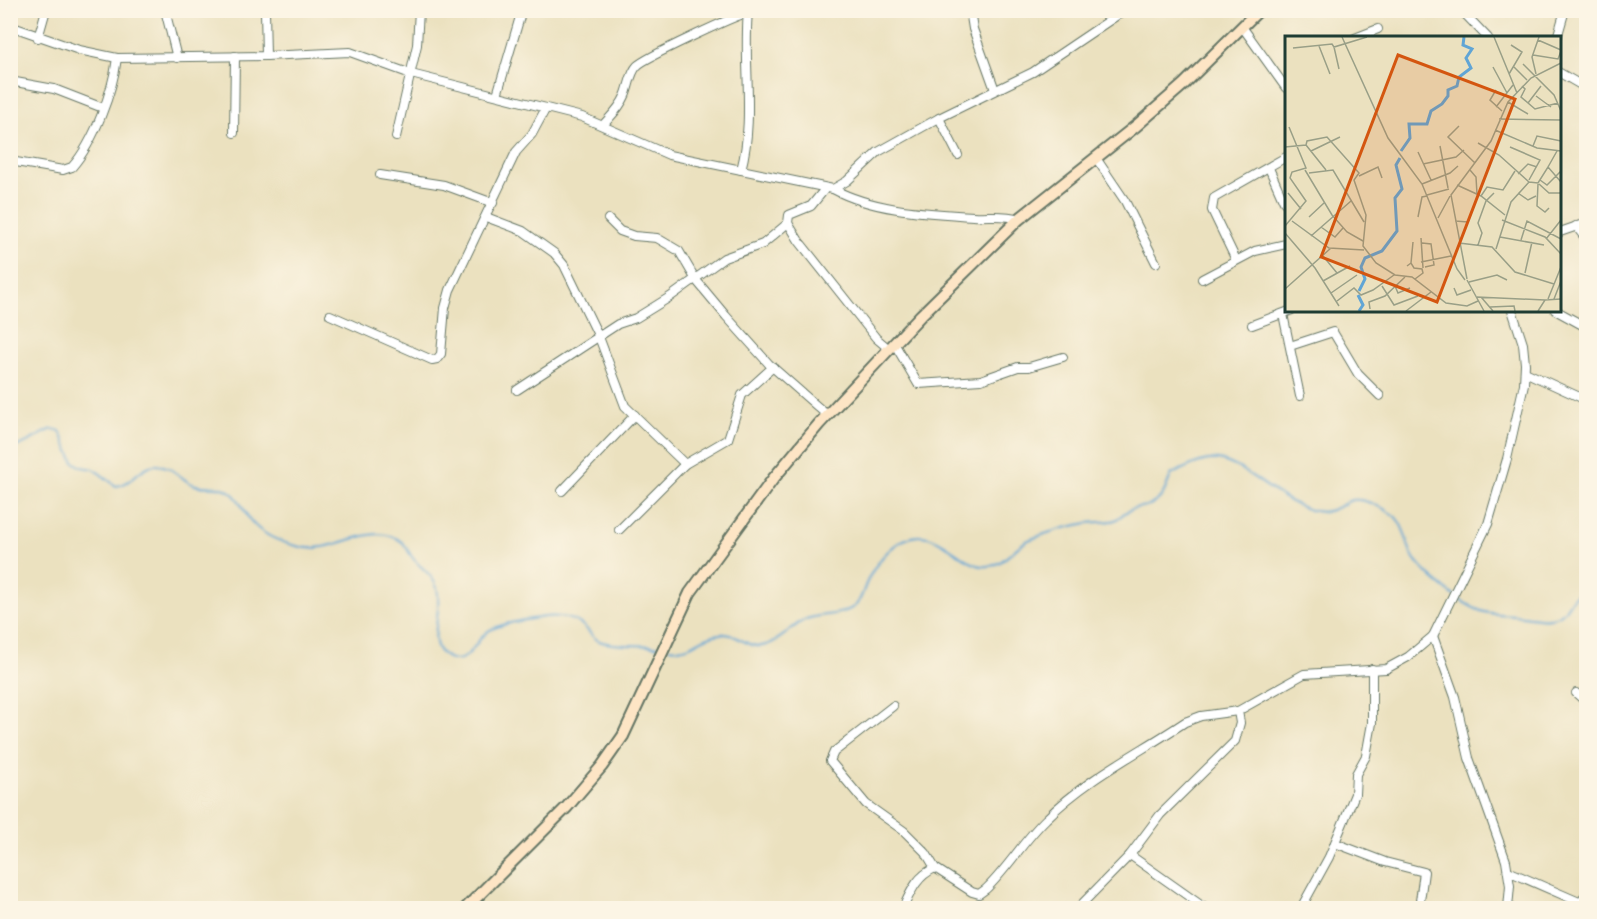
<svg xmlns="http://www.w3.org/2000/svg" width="1597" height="919" viewBox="0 0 1597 919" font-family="'Libre Bodoni',serif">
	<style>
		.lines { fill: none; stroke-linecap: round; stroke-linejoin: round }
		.stream { stroke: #60a5d5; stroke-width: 2 }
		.street-casing { stroke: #667665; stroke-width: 10 }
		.secondary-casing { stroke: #667665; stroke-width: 14 }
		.street { stroke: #fff; stroke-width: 8 }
		.secondary { stroke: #fde5c5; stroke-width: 10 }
		.inset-river { fill: none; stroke: #60a5d5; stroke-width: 3 }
		.inset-road { fill: none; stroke: #999f87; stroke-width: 1.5 }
		.view { fill: #d45610; fill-opacity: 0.15; stroke: #d45610; stroke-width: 3 }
		.inset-edge { fill: none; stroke: #1f3d34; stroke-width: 3 }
	</style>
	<rect width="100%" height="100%" fill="#fcf5e5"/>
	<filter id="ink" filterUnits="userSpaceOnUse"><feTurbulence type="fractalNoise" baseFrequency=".0167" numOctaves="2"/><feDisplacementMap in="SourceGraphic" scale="12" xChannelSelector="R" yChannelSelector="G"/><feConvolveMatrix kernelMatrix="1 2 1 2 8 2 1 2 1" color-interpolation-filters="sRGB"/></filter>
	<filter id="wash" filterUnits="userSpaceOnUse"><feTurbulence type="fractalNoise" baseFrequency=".008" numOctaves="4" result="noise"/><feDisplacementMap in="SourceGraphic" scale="24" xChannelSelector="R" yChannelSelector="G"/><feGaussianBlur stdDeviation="1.35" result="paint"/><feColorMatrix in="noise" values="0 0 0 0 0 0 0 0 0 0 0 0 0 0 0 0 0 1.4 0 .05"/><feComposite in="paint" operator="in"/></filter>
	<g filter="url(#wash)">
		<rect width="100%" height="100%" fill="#ebe1bf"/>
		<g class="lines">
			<g class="stream">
				<path d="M 10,448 C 27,446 38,434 53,429 L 60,431 L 74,462 L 82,467 L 94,469 L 116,486 C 132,485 139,466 155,465 C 170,464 178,476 190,483 C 203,490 218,483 229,491 C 240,498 243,510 250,520 C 262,536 282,543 301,547 C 333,555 373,519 402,542 C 407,546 408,552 412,557 C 420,568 433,574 437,588 C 444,614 423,646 448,658 C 470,668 475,637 490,630 C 503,623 523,620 538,618 C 552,615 570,616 582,625 C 590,630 591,639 602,642 C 620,647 642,644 660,647"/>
				<path d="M 669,648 C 694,652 698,636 720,634 C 738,632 748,651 766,645 C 781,641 791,627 804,620 C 820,613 843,617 856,605 C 861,600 863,591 866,584 C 874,565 890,543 912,537 C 939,530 961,563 982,566 C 1004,569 1012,546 1031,539 C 1049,532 1068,526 1088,523 C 1096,521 1107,523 1115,520 C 1120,518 1124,512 1130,510 C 1136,506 1145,508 1152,504 C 1164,498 1166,487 1171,475 C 1184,468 1203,458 1218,460 C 1249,466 1281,505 1315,511 C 1329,514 1338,507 1349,501 C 1360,496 1382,507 1392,514 C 1407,525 1405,547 1416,561 C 1430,578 1461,604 1481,611 C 1493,615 1509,614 1522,616 C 1533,617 1547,621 1558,616 C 1570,611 1566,597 1586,590"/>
			</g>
		</g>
	</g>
	<g filter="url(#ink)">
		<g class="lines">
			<defs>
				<g id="street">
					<polyline points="165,10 177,58"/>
					<polyline points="265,10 266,56"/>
					<polyline points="970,10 973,29 995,90"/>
					<polyline points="1462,11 1488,38"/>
					<polyline points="10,26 79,50 117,58 266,56 350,52 411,74 582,117 669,155 833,189 847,181 878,152 939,118 1033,72 1125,10"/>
					<polyline points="1243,28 1286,88"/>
					<polyline points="38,38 46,10"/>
					<polyline points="1355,38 1378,29"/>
					<polyline points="1557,38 1565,10"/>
					<polyline points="1560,73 1586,88"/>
					<polyline points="10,81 54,89 103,108"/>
					<polyline points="497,95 522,10"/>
					<polyline points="939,118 958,155"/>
					<path d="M 603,125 C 611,116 620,108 625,96 C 629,88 630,73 637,66 C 644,58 740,13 748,13"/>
					<polyline points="234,133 235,56"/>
					<polyline points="396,137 417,45 419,10"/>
					<polyline points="1096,158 1125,201 1156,263"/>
					<path d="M 10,161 L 63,170 L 72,167 C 94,142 113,91 117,58"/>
					<polyline points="1269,168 1284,202"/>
					<path d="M 741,170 C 755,118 743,65 748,11"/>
					<polyline points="380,175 444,185 493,203"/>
					<polyline points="825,189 811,206 789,215 788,223 799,241 876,338 889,349"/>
					<path d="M 833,189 C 874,211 927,213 973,216 C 989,217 1004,214 1019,219"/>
					<polyline points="486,217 523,231 554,253 564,265 599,337 625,406 685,464"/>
					<polyline points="608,219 620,231 634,236 657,238 679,251 696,280 726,316 769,364 827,415"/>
					<polyline points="1576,226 1586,239"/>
					<polyline points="1560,232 1586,223"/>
					<polyline points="1236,260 1212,210 1214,198 1286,157"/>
					<polyline points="1202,279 1255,251 1286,244"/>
					<polyline points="1555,310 1586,327"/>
					<polyline points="1283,314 1300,396"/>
					<polyline points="330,315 432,360 437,359 441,354 445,308 450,290 516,152 532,134 546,108"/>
					<polyline points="1252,325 1292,310"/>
					<polyline points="894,343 918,384 981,380 1018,367 1029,367 1063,357"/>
					<polyline points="1290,346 1333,332 1358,374 1380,396"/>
					<polyline points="1525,372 1586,400"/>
					<polyline points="517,390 618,324 636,318 670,297 724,258 763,244 788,223"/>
					<polyline points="562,491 635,415"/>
					<polyline points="619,530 685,464 728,439 742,395 773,367"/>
					<polyline points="1433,636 1455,697 1469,758 1506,861 1510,886 1508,908"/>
					<polyline points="1576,693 1586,702"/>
					<polyline points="893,706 834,752 830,761 866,804 904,831 926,853 935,868"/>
					<polyline points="1335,843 1385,862 1424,872 1419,908"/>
					<polyline points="1130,855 1205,908"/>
					<polyline points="1508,871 1586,905"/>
					<polyline points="1581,903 1586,894"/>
					<path d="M 903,908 C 911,891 917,876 935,868 L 972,892 L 979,894 L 986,889 C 1008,868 1024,840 1046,819 C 1087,778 1137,754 1185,722 L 1201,716 L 1238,711 L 1304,674 L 1386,669 L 1408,657 L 1433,636 L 1488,524 L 1507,459 L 1524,384 L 1525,364 L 1523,344 L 1512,310"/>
					<polyline points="1078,908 1130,855 1160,815 1235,741 1240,723 1238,711"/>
					<polyline points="1301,908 1329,857 1355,794 1356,774 1366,756 1372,723 1372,669"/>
				</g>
				<polyline id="secondary" points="466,908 567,807 602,766 623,736 690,593 773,479 819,424 921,315 1019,219 1136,126 1183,85 1259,10"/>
			</defs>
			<use href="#street" class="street-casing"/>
			<use href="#secondary" class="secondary-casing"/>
			<use href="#street" class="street"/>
			<use href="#secondary" class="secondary"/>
		</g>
	</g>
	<g transform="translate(1285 36)">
		<rect width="276" height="276" fill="#ebe1bf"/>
		<path class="inset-river" d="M 116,115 L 125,102 L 124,88 L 142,88 L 146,75 L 157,68 L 163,60 L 163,54 L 172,50 L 174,41 L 186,32 L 181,22 L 187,13 L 178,9 L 179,1M 74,255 L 80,243 L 76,231 L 80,222 L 97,215 L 112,195 L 110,162 L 117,153 L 111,129 L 115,122M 73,259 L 78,269 L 74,275"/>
		<path class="inset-road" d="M 57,1 L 103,102 L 137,148 L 172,233 L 180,244M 209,1 L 232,57M 253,4 L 276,14M 34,10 L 45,38M 49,11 L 54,33M 8,12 L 47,8 L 49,11 L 82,1M 248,19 L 273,23 L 276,15M 238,28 L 269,59 L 276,75M 208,31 L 222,57M 229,31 L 242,44M 224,38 L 237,16 L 226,9M 251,38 L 247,21 L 254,1M 237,50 L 240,53 L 236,61 L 250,73 L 273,67M 211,54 L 205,64 L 217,75M 251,60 L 266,71M 223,66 L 243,78M 243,67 L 256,50M 211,71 L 228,49M 214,83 L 276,84M 174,90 L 163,101 L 190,127M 210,94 L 252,112 L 276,115M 193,107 L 214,119 L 244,146 L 253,147 L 263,131 L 276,146M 155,110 L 163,152M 248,110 L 252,100 L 276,105M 0,111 L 21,109M 225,111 L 255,124 L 244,144M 26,115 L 55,101M 133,116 L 146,144M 138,128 L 171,121 L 179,114M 263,131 L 272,115M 20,134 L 47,179 L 62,196 L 78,205M 41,134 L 21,109 L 22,105 L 42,101 L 74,137 L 69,144 L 81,179 L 78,210 L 91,227 L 110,239 L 127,241 L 161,267 L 182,270 L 193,265M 185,134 L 191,141 L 192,158M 24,137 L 48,134 L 79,186M 233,138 L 243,128 L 252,131M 74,140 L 93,131 L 97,142M 255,144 L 262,149 L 276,135M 137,148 L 165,137 L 173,130M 253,148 L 252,170 L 260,176 L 264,172M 254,148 L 264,157 L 276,157M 172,149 L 196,160 L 220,179M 3,157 L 16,173M 233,157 L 243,164 L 251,160M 142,159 L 164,153M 196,160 L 202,151 L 218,154 L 230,135M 24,181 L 39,167M 133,181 L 137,161 L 142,160M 153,182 L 165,160M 217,184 L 260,201 L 276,218M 7,185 L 44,212 L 79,214M 170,185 L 183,186 L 186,178M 0,190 L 21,165 L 5,142 L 7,136 L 21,132 L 4,91M 36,191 L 50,201 L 58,192M 0,197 L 30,232 L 54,270M 26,200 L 66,165M 215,201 L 259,209M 136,202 L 138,232M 261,203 L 276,184M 236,204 L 242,185 L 276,203M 137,207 L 146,208 L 149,229 L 140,231M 174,207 L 207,211 L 230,236 L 269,248M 193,209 L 197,197 L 193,187 L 201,165 L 209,157M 211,213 L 226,166 L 244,146M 38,220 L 52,237M 136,226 L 166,220M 126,227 L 128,206M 122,230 L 126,227 L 129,232 L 137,233 L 138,237 L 130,243M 240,237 L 247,206M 182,243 L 166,159 L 206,105 L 223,66 L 246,42 L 276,27M 182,244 L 199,275M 38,245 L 65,230M 184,246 L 212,239 L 222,244M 97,250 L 109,269 L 133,260M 110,250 L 113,257 L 125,252M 169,252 L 172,259 L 186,254M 0,253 L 46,212M 46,257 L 72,239M 192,261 L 260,264M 196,261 L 208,275M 263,263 L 276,231M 269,263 L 276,245M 52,265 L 69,252 L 76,259 L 88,254 L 109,239M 205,271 L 229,270 L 230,275M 85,273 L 84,266 L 100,260 L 120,241M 121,275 L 146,256M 253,275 L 260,264 L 276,263"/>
		<path class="view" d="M 113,19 L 230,63 L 152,266 L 36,221 Z"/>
		<rect width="276" height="276" class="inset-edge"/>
	</g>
	<rect width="1597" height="919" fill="none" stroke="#fcf5e5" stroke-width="36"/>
</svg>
